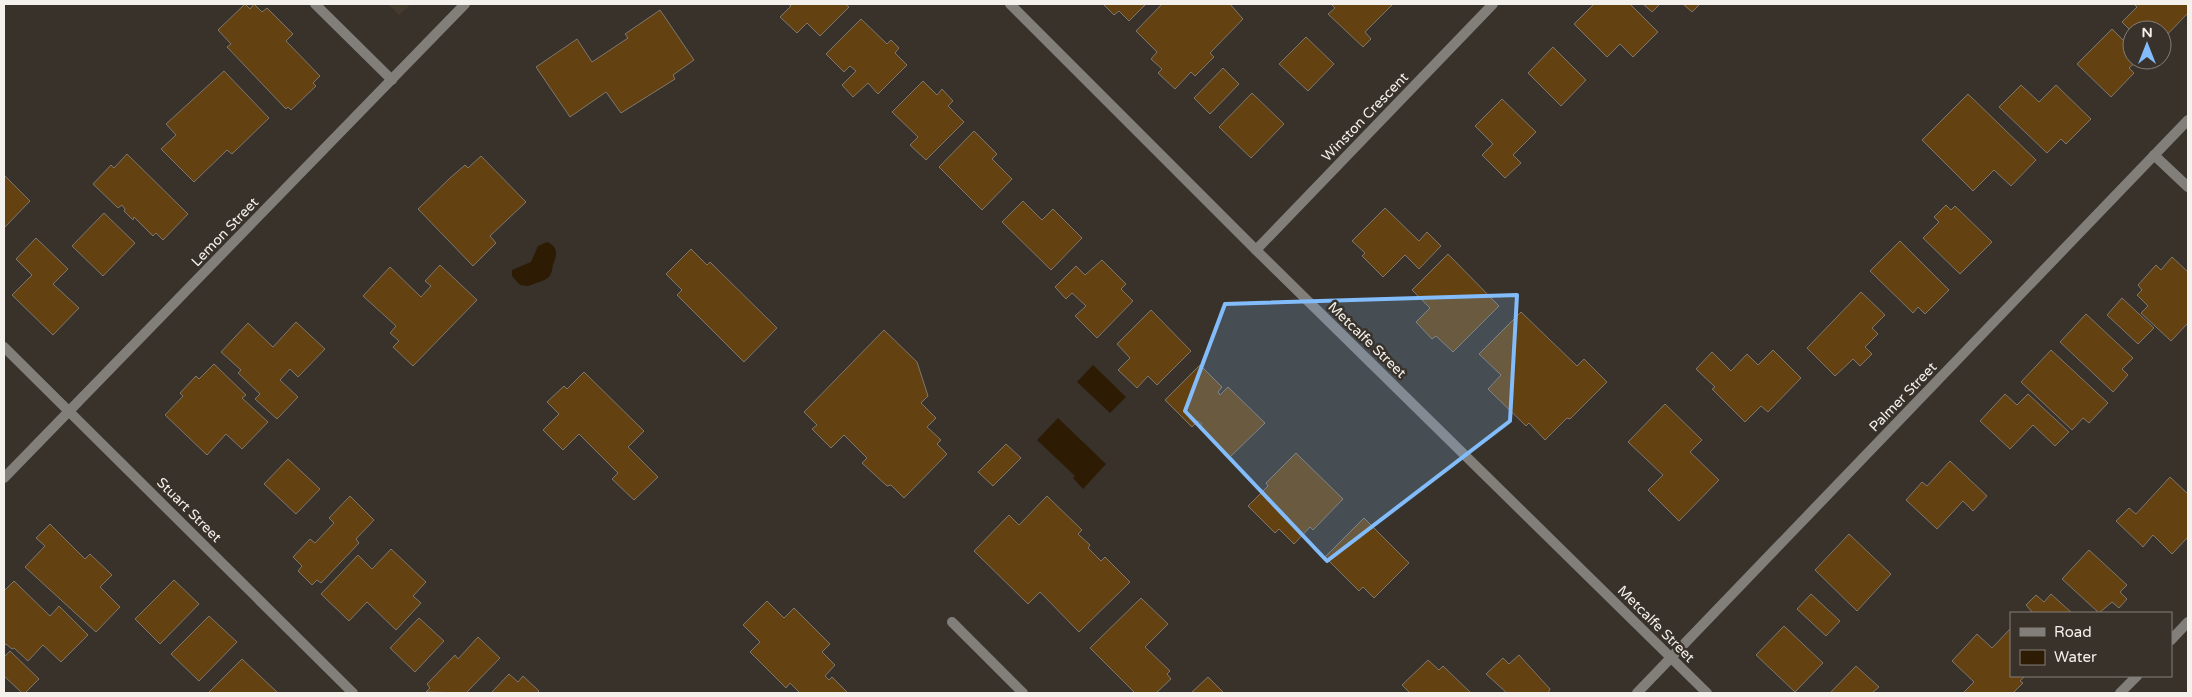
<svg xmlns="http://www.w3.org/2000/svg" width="2192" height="697" viewBox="0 0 2192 697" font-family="'Varela Round',sans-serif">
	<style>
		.built { fill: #453a2e }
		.water { fill: #2d1b03 }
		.building { fill: #644111; stroke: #7e776f }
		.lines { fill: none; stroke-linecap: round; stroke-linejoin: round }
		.street { stroke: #827f7b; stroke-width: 10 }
		.marked { fill: #82bcfa; fill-opacity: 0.2; stroke: #82bcfa; stroke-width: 4; stroke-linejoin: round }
		.labels { text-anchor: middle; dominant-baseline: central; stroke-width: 5; stroke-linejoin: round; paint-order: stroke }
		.street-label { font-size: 14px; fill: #f4f0ec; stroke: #38322b }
	</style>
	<rect width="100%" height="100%" fill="#38322b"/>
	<polygon class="built" points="388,4 411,4 399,15"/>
	<g class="water">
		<path d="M 547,242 C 559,247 557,255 553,265 C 552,269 552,273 549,277 C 546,280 533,284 528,286 L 520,285 L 512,276 L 512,270 L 531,262 L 538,246 Z"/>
		<polygon points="1093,365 1126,397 1110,413 1077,382"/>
		<polygon points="1058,418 1106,464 1083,489 1073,478 1075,476 1037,440"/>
	</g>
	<g class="building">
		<polygon points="245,4 250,9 254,4 262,12 267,8 293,34 286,41 320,76 313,83 316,86 291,110 288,107 286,109 227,47 231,44 218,30"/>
		<polygon points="788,4 845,4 849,7 820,36 807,23 797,33 780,17 791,6"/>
		<polygon points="1103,4 1146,4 1129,21 1119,11 1114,15"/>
		<polygon points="1162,4 1230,4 1243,19 1210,53 1214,57 1195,76 1191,72 1175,89 1158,73 1162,69 1151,59 1157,52 1136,31"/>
		<polygon points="1331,4 1393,4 1365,32 1371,39 1363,47 1328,14 1335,8"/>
		<polygon points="1594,4 1630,4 1658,32 1633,57 1620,44 1607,57 1574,24"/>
		<polygon points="1643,4 1660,4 1652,12"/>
		<polygon points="1683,4 1700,4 1692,12"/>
		<polygon points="2134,4 2188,4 2188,13 2162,40 2162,30 2132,30 2132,32 2122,22 2137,7"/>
		<polygon points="660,10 694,60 673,75 675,79 621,113 606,92 570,117 536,67 577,39 592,62 628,38 625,34"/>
		<polygon points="861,19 887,44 891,40 899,48 895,53 907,65 878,94 868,83 853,97 842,85 856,71 850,66 844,72 826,54"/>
		<polygon points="2112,29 2132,49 2132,60 2138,60 2129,68 2134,73 2111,97 2077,64"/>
		<polygon points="1306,37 1334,64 1308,91 1279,64"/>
		<polygon points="1553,47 1586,80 1561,106 1528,73"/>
		<polygon points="1223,68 1239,84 1210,114 1194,98"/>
		<polygon points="224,71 269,118 232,154 227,150 194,182 161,149 176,135 166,124"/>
		<polygon points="923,81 937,95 942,89 953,101 948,106 964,122 926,160 910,145 918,137 892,112"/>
		<polygon points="2021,85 2039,102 2056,85 2091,119 2066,144 2061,139 2047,153 1999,107"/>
		<polygon points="1252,93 1284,124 1251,158 1219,127"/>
		<polygon points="1968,94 2036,160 2011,186 1994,170 1973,191 1922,140"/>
		<polygon points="1502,99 1536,132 1513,155 1521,163 1505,178 1482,155 1493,144 1475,126"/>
		<polygon points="974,131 997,154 992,159 1012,179 982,210 939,167"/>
		<polygon points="127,154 188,214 163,240 156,233 153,236 134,217 133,220 124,211 125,209 122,205 118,208 93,184 111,165 114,168"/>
		<polygon points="481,156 526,202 490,236 496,243 473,266 418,209 450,178 465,165 468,168"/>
		<polygon points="4,175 30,201 4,228"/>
		<polygon points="1023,201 1042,220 1053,209 1082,238 1051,270 1002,222"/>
		<polygon points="1946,205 1951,210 1955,206 1992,242 1960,274 1923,238 1939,222 1934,217"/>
		<polygon points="1385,208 1419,241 1427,232 1441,246 1419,269 1405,255 1383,277 1362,256 1365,253 1352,241"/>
		<polygon points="104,213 135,243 103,276 72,246"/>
		<polygon points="36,238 68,269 53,284 79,308 53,335 12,295 32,275 16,259"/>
		<polygon points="1900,241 1949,290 1925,314 1918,307 1913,313 1870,271"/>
		<polygon points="691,249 707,265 710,262 777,328 744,362 677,295 682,290 666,274"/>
		<polygon points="1448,254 1499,306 1453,352 1436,336 1432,339 1416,322 1430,308 1412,290"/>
		<polygon points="2172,257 2188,272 2188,323 2171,341 2141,313 2148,306 2137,295 2142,290 2138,285 2156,265 2161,270"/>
		<polygon points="1102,260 1126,284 1121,289 1133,301 1097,338 1075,316 1086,306 1072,293 1066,299 1055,287 1076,266 1085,275"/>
		<polygon points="440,265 477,300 413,366 393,347 399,341 390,333 396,326 363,296 390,267 421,297 431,286 425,281"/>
		<polygon points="1861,292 1885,315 1872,328 1878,334 1865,347 1872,354 1860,366 1853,359 1835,376 1807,348"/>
		<polygon points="2122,298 2154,328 2138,344 2107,315"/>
		<polygon points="1151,310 1191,351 1157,385 1148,376 1137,388 1118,370 1130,358 1117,344"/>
		<polygon points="1521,312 1577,366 1584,359 1607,382 1570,419 1567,418 1545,440 1529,423 1526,426 1488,389 1501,375 1479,354"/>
		<polygon points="2086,314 2133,358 2122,369 2128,375 2113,392 2060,342"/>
		<polygon points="296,322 325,349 298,377 290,369 280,380 298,397 277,419 255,399 260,394 238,373 241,370 221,352 248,323 273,347"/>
		<polygon points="884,330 917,362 928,396 921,403 936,418 927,427 941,440 937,444 947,454 904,498 891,485 887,486 862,463 867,458 844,435 831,448 812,429 817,425 804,412"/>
		<polygon points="1773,350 1801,378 1768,412 1761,406 1745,422 1712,389 1715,387 1696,369 1712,352 1731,371 1747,354 1758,365"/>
		<polygon points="2051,350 2108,403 2089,423 2083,418 2072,430 2021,382"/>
		<polygon points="214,364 246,395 242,398 268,422 242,449 226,434 207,455 165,415 183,396 180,393 196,376 199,379"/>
		<polygon points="1200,365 1222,387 1218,392 1220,395 1228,387 1265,423 1229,458 1198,427 1202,424 1198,421 1192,427 1165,400"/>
		<polygon points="584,372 644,431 628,447 658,477 634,500 612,479 618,473 579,434 563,450 543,430 559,414 547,402 564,386 567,389"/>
		<polygon points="2005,394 2017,405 2028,394 2069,432 2055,446 2033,425 2010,449 1980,421"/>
		<polygon points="1665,404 1702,440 1690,452 1719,480 1679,521 1648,490 1663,475 1628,442"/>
		<polygon points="1006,444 1021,458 993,486 978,472"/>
		<polygon points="1296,453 1343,499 1313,530 1310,527 1294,544 1279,529 1275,533 1248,506 1268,486 1266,483"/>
		<polygon points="288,459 320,489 296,514 264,484"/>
		<polygon points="1950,461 1987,496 1973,511 1963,501 1937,529 1906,500 1922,482 1927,486"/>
		<polygon points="2170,477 2188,494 2188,537 2172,554 2153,535 2143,547 2116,521 2129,508 2136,514"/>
		<polygon points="350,496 374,520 356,539 359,543 321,583 317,580 312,585 298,571 302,566 293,557 310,539 315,543 334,523 329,518"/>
		<polygon points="1047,496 1082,530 1078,534 1090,545 1088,548 1101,561 1105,557 1130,582 1079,632 1040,592 1028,604 974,551 1009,515 1019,525"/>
		<polygon points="1364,518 1409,563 1374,598 1363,587 1359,591 1325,557"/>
		<polygon points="50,524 85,559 90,554 112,575 100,587 120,607 96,632 25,567 45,546 36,538"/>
		<polygon points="1849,534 1891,574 1857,611 1815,570"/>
		<polygon points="391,549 426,582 413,596 421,603 396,630 367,602 349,621 321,594 358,555 372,569"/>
		<polygon points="2089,550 2127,585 2120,592 2127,599 2119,608 2112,602 2099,613 2062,579"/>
		<polygon points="174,580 199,604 160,644 135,619"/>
		<polygon points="14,581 50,616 59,606 88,635 61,662 43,645 28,661 14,648 12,649 6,644 4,645 4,591"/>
		<polygon points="1811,594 1840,621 1826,636 1797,609"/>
		<polygon points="2051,594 2072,613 2033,613 2026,605 2036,595 2044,602"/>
		<polygon points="1141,598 1168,624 1145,647 1170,671 1167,674 1171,679 1156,693 1135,693 1090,648"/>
		<polygon points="767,601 784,618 794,608 830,644 822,652 835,665 825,676 829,680 832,677 848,693 800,693 790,683 786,688 750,652 760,642 743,625"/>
		<polygon points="209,616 237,642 199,681 171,654"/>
		<polygon points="419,618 444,641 415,672 390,648"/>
		<polygon points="1784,626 1823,663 1795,692 1756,655"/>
		<polygon points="2011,628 2011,676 2025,676 2020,681 2023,683 2013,693 1963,693 1974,682 1952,661 1977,634 1992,648"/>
		<polygon points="478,637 500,658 466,693 426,692 430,688 427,684 455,655 458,659"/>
		<polygon points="10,651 39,679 25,693 22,693 4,676 4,657"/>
		<polygon points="1519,655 1550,689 1548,693 1507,693 1486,674 1503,658 1509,664"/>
		<polygon points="242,659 278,693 208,693"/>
		<polygon points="1428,660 1439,670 1443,666 1471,693 1410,693 1402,685"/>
		<polygon points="1856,666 1879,687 1872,693 1830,693"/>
		<polygon points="509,674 518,682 523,676 539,691 537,693 491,693"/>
		<polygon points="1208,677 1224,693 1226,693 1191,693"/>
	</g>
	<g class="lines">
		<g class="street">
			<polyline points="315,4 392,80"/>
			<polyline points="1010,4 1256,250 1707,693"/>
			<polyline points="2154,155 2188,187"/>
			<polyline points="1256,250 1493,4"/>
			<polyline points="4,347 353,693"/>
			<polyline points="4,478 465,4"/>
			<polyline points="952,622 1023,693"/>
			<polyline points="2171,640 2188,622"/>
			<polyline points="1637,693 2188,120"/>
			<polyline points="2120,693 2137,676"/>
		</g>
	</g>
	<path class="marked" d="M 1517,295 L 1510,421 L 1327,561 L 1185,411 L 1225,304 Z"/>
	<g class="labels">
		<g class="street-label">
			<text transform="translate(1365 117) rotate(-46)">Winston Crescent</text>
			<text transform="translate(225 232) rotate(-46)">Lemon Street</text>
			<text transform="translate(1367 340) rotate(44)">Metcalfe Street</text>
			<text transform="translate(1903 397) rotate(-46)">Palmer Street</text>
			<text transform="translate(189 510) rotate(45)">Stuart Street</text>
			<text transform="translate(1656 624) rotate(45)">Metcalfe Street</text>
		</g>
	</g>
	<rect width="2192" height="697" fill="none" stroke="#f4f0ec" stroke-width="10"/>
	<rect x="2010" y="612" width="162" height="65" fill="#38322b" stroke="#837e78"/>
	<rect x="2020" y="628" width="25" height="8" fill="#827f7b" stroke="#837e78"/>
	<text x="2054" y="637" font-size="15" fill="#f4f0ec">Road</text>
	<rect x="2020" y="650" width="25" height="15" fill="#2d1b03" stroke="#837e78"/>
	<text x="2054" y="662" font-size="15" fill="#f4f0ec">Water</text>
	<g transform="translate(2147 45)"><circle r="24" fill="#38322b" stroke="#837e78"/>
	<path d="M0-4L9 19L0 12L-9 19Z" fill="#82bcfa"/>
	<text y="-8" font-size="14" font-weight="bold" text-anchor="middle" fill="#f4f0ec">N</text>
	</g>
</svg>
